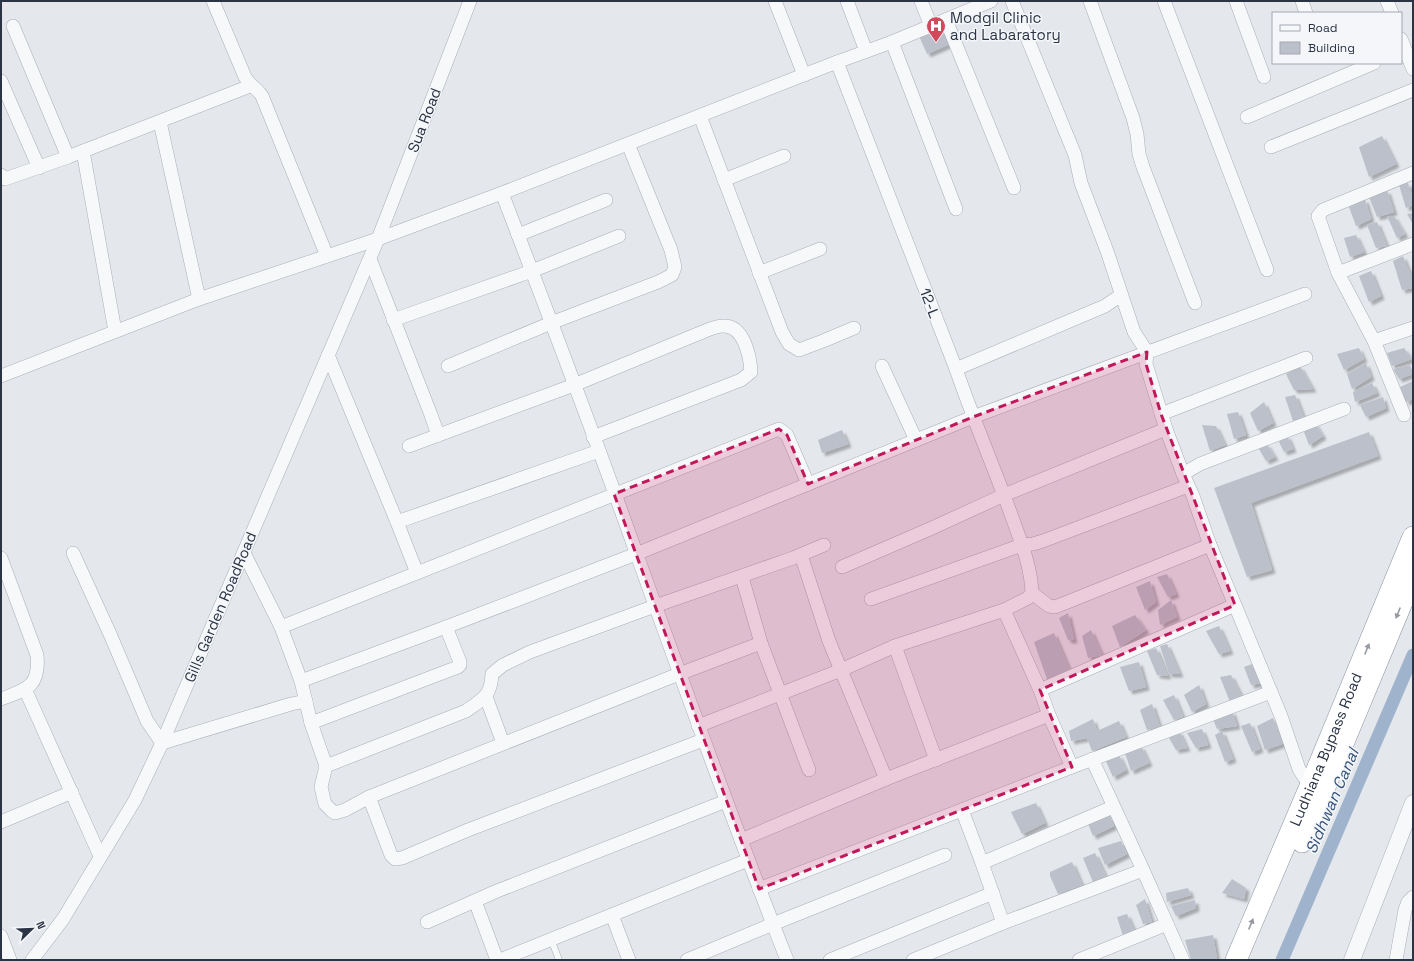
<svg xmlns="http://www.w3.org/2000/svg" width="1414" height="961" viewBox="0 0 1414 961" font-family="'Space Grotesk',sans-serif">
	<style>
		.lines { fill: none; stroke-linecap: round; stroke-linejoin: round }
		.canal { stroke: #9fb4cc; stroke-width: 13 }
		.building { fill: #bbc0ca; filter: url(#shadow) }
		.service-casing { stroke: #a9aeb7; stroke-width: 7 }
		.minor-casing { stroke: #a9aeb7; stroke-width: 14 }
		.tertiary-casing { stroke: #a9aeb7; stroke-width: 17 }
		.trunk-casing { stroke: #8b94a3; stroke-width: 22 }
		.service { stroke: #f7f8fa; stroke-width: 6 }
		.minor { stroke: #f7f8fa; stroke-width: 13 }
		.tertiary { stroke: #f7f8fa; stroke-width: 16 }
		.trunk { stroke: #fff; stroke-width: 21 }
		.oneway { fill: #959aa2 }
		.marked { fill: #c2185b; fill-opacity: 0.2; stroke: #c2185b; stroke-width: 3; stroke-dasharray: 8 5; stroke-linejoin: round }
		.labels { text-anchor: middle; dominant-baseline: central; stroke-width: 3; stroke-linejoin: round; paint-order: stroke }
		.poi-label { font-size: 15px; fill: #2b3445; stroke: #f4f6f9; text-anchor: start }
		.street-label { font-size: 15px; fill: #2b3445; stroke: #f4f6f9 }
		.water-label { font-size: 16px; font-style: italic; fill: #34527a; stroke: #f4f6f9 }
	</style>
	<defs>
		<filter id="shadow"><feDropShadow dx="3.5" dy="3.5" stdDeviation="1" flood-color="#0004"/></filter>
	</defs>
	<rect width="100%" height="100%" fill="#e4e7ec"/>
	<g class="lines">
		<polyline class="canal" points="1282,960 1413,655"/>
	</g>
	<g class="building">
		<polygon points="931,31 934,37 947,32 952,43 927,54 919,36"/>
		<polygon points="1382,136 1396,164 1369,177 1359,147"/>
		<polygon points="1408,183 1413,199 1413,205 1406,208 1399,185"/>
		<polygon points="1387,190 1394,212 1377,217 1369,197"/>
		<polygon points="1365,199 1371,219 1356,226 1349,207"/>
		<polygon points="1413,213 1413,224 1407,214"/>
		<polygon points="1387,216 1394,216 1405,234 1397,238"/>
		<polygon points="1377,222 1387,246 1376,248 1367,225"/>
		<polygon points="1356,235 1364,252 1350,257 1344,238"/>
		<polygon points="1403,256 1413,281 1413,288 1402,290 1393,261"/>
		<polygon points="1371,271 1381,296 1369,302 1359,276"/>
		<polygon points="1359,348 1364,359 1344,370 1337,354"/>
		<polygon points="1404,348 1412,359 1392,366 1387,353"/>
		<polygon points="1366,363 1371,377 1352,389 1347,374"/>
		<polygon points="1410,365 1413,374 1399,379 1393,369"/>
		<polygon points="1300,366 1313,389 1294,390 1286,374"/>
		<polygon points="1413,381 1413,399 1406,402 1400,387"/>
		<polygon points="1372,383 1377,393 1355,402 1353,392"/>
		<polygon points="1295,395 1304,418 1293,421 1285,397"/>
		<polygon points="1383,397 1386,408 1366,417 1360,405"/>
		<polygon points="1264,402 1273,423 1258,431 1250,413"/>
		<polygon points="1238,412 1246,435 1234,439 1227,414"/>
		<polygon points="1315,423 1323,436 1309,445 1304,432"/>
		<polygon points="1202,425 1216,426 1225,445 1210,451"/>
		<polygon points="842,430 848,444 822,453 818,440"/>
		<polygon points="1369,432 1378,456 1251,503 1272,570 1247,577 1214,488"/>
		<polygon points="1287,435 1293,449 1284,452 1279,442"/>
		<polygon points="1267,444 1275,457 1266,461 1259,449"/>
		<polygon points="1167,574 1176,594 1168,597 1157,577"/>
		<polygon points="1150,581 1156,602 1145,610 1136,587"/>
		<polygon points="1171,600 1177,617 1160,625 1158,610"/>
		<polygon points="1068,613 1074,640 1068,640 1059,618"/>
		<polygon points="1135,615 1146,630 1120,647 1112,626"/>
		<polygon points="1219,626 1230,651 1219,654 1206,631"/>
		<polygon points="1091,630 1102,655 1088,658 1082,636"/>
		<polygon points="1054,633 1070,671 1048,682 1034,642"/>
		<polygon points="1167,644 1180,674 1169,674 1160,646"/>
		<polygon points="1156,648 1168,676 1157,675 1147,651"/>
		<polygon points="1139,662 1146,687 1129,691 1120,667"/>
		<polygon points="1252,664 1261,683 1251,685 1244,667"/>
		<polygon points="1231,675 1242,697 1230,702 1220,677"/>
		<polygon points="1199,685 1206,704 1192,712 1184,695"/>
		<polygon points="1174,695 1183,717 1174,720 1163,700"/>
		<polygon points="1152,704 1160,727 1147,730 1140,710"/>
		<polygon points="1232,711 1237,726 1217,729 1213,719"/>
		<polygon points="1273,718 1285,743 1265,750 1257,726"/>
		<polygon points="1093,719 1097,731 1119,721 1126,737 1092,751 1087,738 1071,741 1069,731"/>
		<polygon points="1250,723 1260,749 1252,752 1241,726"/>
		<polygon points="1202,729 1208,745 1196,748 1187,733"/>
		<polygon points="1179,731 1187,748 1176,750 1167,734"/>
		<polygon points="1222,731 1233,759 1225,762 1215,735"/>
		<polygon points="1141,746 1149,763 1131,771 1125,753"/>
		<polygon points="1119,755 1126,770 1113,777 1105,759"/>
		<polygon points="1036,803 1045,823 1022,834 1011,812"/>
		<polygon points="1110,815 1114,826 1093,836 1088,824"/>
		<polygon points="1121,841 1127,854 1105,865 1098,848"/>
		<polygon points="1095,853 1106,877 1093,882 1083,858"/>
		<polygon points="1072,862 1082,885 1058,894 1050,876 1050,872"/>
		<polygon points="1232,879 1246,888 1244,899 1222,893"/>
		<polygon points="1188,888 1191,895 1167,902 1166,893"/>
		<polygon points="1145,899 1152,922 1143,924 1136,905"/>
		<polygon points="1195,900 1196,908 1176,916 1171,906"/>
		<polygon points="1127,914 1134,930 1123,936 1117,917"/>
		<polygon points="1213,935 1217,959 1191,960 1185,940"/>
	</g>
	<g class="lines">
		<defs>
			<polyline id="service" points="551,939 559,960"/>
			<g id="minor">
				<path d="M 213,1 L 245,77 C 251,87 256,87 262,96 L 327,256"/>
				<polyline points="775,1 804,75"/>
				<polyline points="847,1 866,51"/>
				<polyline points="921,1 931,26"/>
				<polyline points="1090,1 1133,118 1137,134 1139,154 1143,167 1195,303"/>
				<polyline points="1164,1 1267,270"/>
				<polyline points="1236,1 1264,77"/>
				<polyline points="1302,1 1306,13"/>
				<polyline points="1387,1 1392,13"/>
				<polyline points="946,20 1014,188"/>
				<polyline points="13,26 68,157"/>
				<polyline points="1401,39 1413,69"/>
				<polyline points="892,42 956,209"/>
				<path d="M 837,62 L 956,369 C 973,419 994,467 1012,517 C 1021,542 1031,566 1032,593 L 1028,598 L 1004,610"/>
				<polyline points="1,81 39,168"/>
				<polyline points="700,116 782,332 789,344 799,350 823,341 854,328"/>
				<polyline points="1247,117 1374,63"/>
				<polyline points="160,122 199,299"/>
				<polyline points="1271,147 1413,90"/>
				<polyline points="83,151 115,331"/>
				<polyline points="1,175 5,179 68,157 250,86"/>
				<polyline points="724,180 784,156"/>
				<path d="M 502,193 C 548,313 594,434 637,555 C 686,691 734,826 787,960"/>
				<polyline points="518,235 606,200"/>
				<polyline points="370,259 431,415 438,435"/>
				<polyline points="759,273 820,249"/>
				<polyline points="1338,273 1413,244"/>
				<polyline points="393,320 532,271 619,236"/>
				<polyline points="1374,341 1413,328"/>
				<polyline points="328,355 397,522"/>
				<polyline points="448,366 551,323 658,282 672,275 675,267 671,250 628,144"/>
				<polyline points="882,366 916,440"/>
				<polyline points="956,369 1105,306 1121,295"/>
				<polyline points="1,376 199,299 378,239 502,193 837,62 892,42 991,1"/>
				<polyline points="1161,414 1306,358"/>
				<polyline points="1404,415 1374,341 1338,273 1318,216 1323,210 1413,173"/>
				<polyline points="1166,429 1183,474 1193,496 1210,545 1281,716 1299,769 1304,777 1311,784"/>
				<path d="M 409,446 L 574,385 L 705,331 C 710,329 717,326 723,326 C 744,325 750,356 751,372 L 741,380 L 593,437"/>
				<polyline points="1183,474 1200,464 1344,409"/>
				<polyline points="73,553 110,634 147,721 162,743 291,704 306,701"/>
				<polyline points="244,553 281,627 301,681"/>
				<polyline points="801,555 829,641 886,779"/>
				<path d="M 1,558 L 37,655 C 40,687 27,689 1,699"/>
				<polyline points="842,567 932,528 1004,495 1166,429 1146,364 1147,352 1134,332 1107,251 1081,183 1075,155 1012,1"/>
				<polyline points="417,573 397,522 599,451"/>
				<polyline points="742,577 761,643 809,770"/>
				<polyline points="1032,593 1049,606 1055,607 1210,545"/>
				<polyline points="871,599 1022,545 1033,544 1043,541 1188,486"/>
				<polyline points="281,627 779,429 787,435 808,484"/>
				<polyline points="895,646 936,760"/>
				<polyline points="25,689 100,856"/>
				<polyline points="1040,690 1235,605"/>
				<polyline points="486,697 503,743"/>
				<polyline points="311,723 458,667 460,665 460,662 446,627"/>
				<polyline points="698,726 841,670 895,646 1004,610 1040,690 1049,715 1072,767 759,889"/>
				<polyline points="703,740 468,830 402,858 395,859 391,855 369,797 345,810 335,813 332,811 325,804 321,787 326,766 311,723 301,681 446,627 636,554 973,417 1305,294"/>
				<polyline points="1092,759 1143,870 1183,960"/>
				<path d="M 326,766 L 466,711 C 483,699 491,696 492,674 L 503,665 L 530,652 L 655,606 L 793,558 L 824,545"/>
				<polyline points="1072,767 1271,692"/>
				<polyline points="369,797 679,674 761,643"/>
				<polyline points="1113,807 982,863 1003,923 1143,870"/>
				<polyline points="962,810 982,863"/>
				<polyline points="1,822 72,792"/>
				<polyline points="741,840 886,779 1049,715"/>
				<polyline points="475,901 497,960"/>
				<polyline points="612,915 629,960"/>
				<polyline points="427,922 497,891 726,801"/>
				<polyline points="1,936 10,960"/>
				<polyline points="32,960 63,919 135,800 162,743 378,239 470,1"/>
				<polyline points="500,960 748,860"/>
				<polyline points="687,960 773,924 945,855"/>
				<polyline points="830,960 993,893"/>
				<polyline points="913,960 1003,923"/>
				<polyline points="1079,960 1167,924"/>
				<polyline points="1396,960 1405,910 1408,902 1413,897"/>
			</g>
			<polyline id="tertiary" points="1352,960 1413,803"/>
			<g id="trunk">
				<polyline points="1302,842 1413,576"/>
				<path id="s1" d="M 1236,960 L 1311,784 L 1413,537"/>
			</g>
		</defs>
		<use href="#service" class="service-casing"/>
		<use href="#minor" class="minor-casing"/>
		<use href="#tertiary" class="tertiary-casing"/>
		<use href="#trunk" class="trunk-casing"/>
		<use href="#service" class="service"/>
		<use href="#minor" class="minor"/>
		<use href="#tertiary" class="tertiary"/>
		<use href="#trunk" class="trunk"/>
	</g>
	<defs><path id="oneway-solid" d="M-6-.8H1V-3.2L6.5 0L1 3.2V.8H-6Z"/></defs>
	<g class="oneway">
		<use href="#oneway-solid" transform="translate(1398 613) rotate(112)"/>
		<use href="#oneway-solid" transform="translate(1367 649) rotate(-68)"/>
		<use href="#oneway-solid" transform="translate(1251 924) rotate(-67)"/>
	</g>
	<path class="marked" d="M 1147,352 L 1146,364 L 1161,414 L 1235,605 L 1040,690 L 1072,767 L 759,889 L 614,494 L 779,429 L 787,435 L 808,484 L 973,417 Z"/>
	<defs>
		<symbol id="hospital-pin" viewBox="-11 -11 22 30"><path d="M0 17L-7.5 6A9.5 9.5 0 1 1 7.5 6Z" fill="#d1495b" stroke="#f4f6f9"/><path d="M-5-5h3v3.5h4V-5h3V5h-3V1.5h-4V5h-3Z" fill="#fff"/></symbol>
	</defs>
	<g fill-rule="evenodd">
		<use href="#hospital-pin" x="925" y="15" width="22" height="30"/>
	</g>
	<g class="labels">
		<g class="poi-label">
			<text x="950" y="17">Modgil Clinic<tspan x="950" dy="17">and Labaratory</tspan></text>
		</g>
		<g class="street-label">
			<text transform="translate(424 120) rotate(-69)">Sua Road</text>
			<text transform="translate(930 303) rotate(69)">12-L</text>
			<text transform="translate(220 607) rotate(-67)">Gills Garden RoadRoad</text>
			<text stroke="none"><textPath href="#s1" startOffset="229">Ludhiana Bypass Road</textPath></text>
		</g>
		<g class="water-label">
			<text transform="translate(1332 801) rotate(-67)">Sidhwan Canal</text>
		</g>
	</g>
	<rect width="1414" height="961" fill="none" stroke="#2b3445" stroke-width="4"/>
	<rect x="1272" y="12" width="130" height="52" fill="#f4f6f9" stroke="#a4a8b1"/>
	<rect x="1280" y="25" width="20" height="6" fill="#f7f8fa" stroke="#a4a8b1"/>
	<text x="1308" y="32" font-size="12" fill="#2b3445">Road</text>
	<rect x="1280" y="42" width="20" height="12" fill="#bbc0ca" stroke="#a4a8b1"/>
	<text x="1308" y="52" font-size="12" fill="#2b3445">Building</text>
	<g transform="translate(32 929) rotate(67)" stroke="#f4f6f9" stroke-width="3" paint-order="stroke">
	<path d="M0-3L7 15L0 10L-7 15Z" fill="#2b3445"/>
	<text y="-6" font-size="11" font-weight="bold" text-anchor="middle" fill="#2b3445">N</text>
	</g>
</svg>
